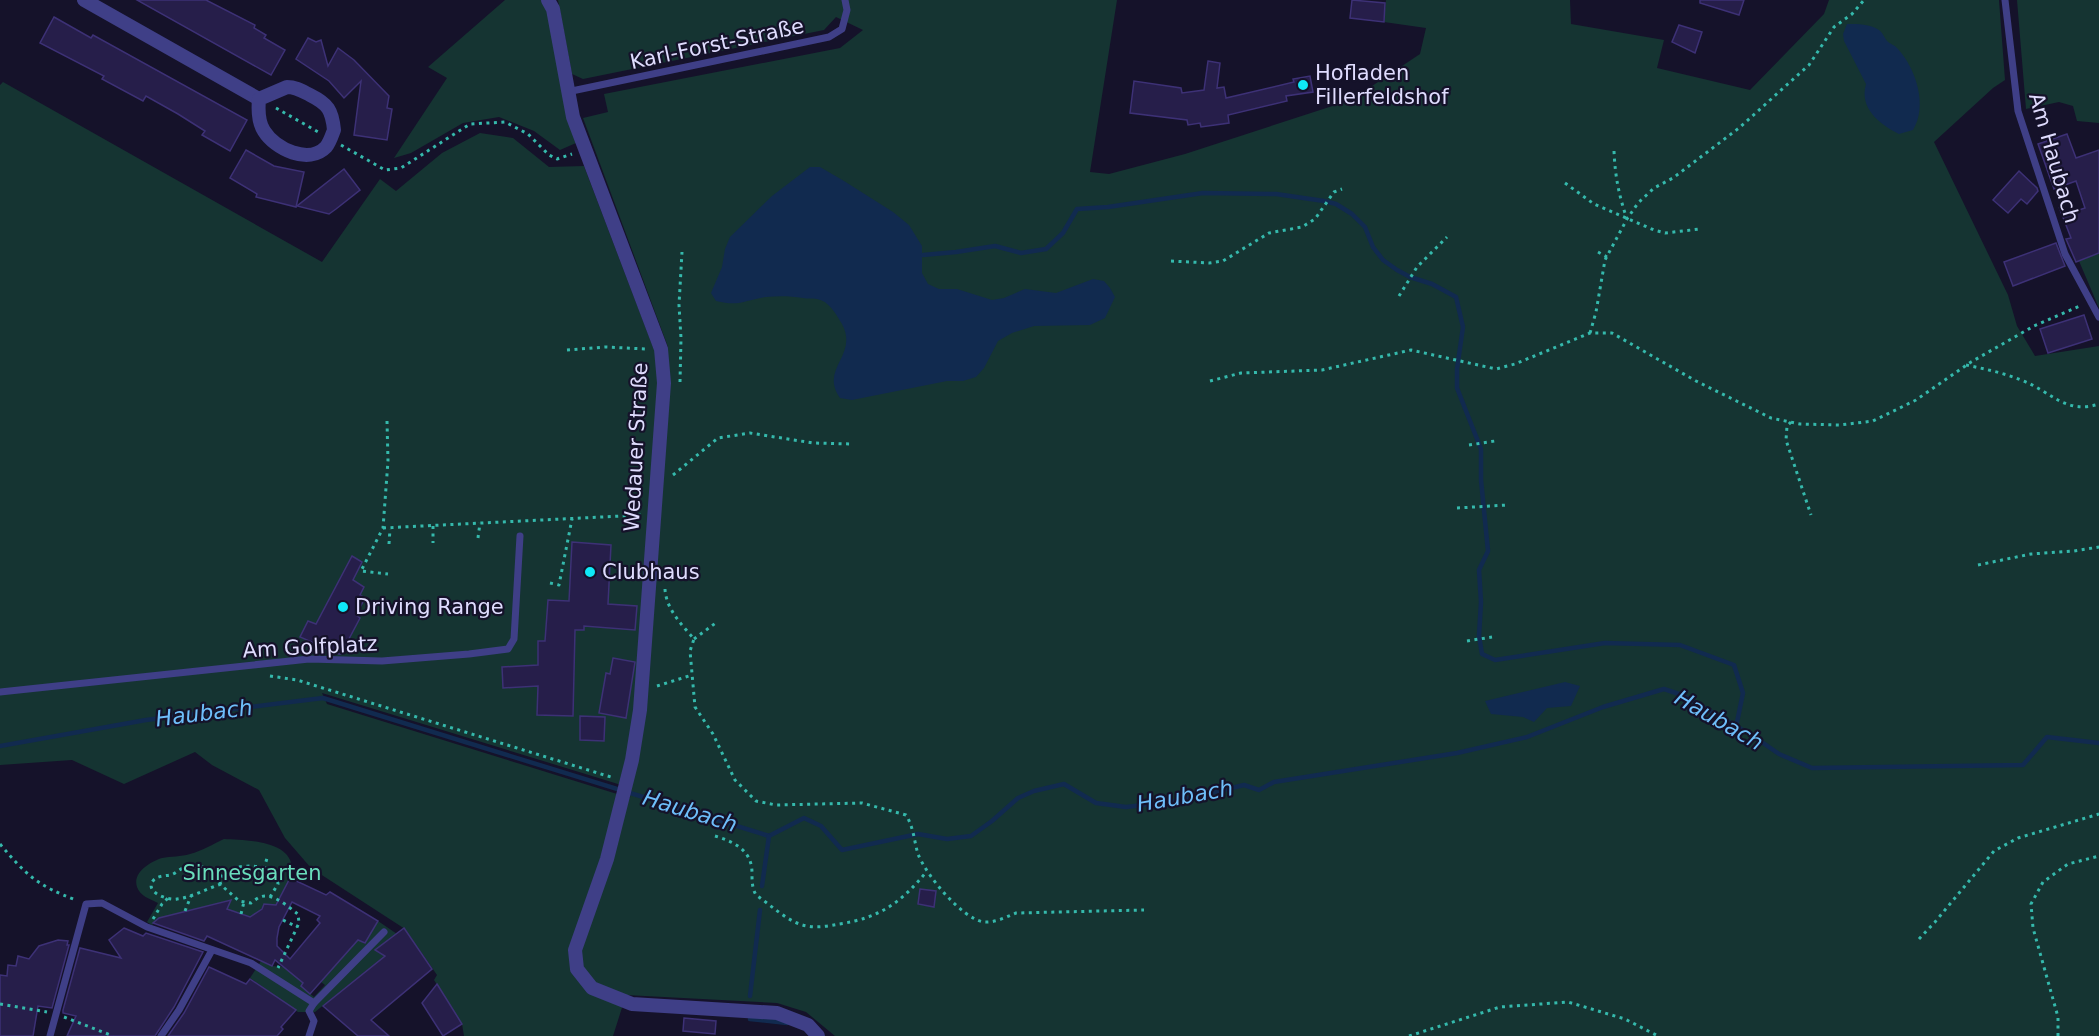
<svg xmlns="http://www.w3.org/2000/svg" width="2099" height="1036" viewBox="0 0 2099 1036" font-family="'DejaVu Sans',sans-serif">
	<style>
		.green { fill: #153432; fill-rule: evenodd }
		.water { fill: #112a4f }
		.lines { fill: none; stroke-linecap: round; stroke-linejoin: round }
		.stream { stroke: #112a4f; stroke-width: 4.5 }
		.building { fill: #261e4a; stroke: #3d3176; stroke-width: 1.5; fill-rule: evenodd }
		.path { stroke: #35b9ac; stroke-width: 3; stroke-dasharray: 3 4.5; stroke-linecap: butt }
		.service { stroke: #3f3f87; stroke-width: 7 }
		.minor { stroke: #3f3f87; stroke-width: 14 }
		.poi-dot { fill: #0fe8f7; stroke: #15122a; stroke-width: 2 }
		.labels { text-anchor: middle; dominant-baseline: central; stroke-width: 4.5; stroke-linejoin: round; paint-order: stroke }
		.street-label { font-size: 21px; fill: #dfdcfe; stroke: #15122a }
		.poi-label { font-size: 21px; fill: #dfdcfe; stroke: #15122a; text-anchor: start }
		.park-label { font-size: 21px; fill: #69ddbc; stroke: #15122a }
		.water-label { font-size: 22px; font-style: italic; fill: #6ebefa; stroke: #15122a }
	</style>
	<rect width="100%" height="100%" fill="#15122a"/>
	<g class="green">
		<polygon points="505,0 544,0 547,6 576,143 560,150 534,131 499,117 463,123 411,153 394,158 447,78 428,67"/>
		<path d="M 558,0 L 1117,0 L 1090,172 L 1109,174 L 1185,154 L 1351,100 L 1420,54 L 1426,28 L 1384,22 L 1386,0 L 1570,0 L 1571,24 L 1664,40 L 1657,68 L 1750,90 L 1824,14 L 1829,0 L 1999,0 L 2005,80 L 1993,88 L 1934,142 L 2008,295 L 2017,326 L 2035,356 L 2099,346 L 2099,1036 L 835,1036 L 806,1012 L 777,1003 L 626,995 L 613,1036 L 464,1036 L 462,1024 L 434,980 L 437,975 L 405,929 L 311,868 L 285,838 L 259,790 L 212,765 L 195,752 L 124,784 L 72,760 L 0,765 L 0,85 L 3,82 L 322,262 L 380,179 L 396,191 L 442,153 L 480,133 L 513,138 L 549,167 L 584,166 L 653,347 L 668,347 L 583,118 L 608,112 L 604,94 L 840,48 L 863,30 L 836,17 L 824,30 L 583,79 L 572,74 ZM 322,693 L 631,788 L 630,798 L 327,704 Z"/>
		<polygon points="2017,0 2099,0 2099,123 2077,121 2073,106 2059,102 2026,109"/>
		<polygon points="2099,253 2099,308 2079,261"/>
		<path d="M 224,839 C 244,840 293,840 292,870 C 292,881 281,895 277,905 L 264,904 L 255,919 L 227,909 L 231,900 L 159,918 L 152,925 L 147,922 L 158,903 C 150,899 140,896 137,887 C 132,872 152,861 162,858 C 171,856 181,857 190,854 C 202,851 213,844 224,839 Z"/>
		<polygon points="378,921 397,934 388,953 315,1012 298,1012 250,978 261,961 272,966 283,967 303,983 301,986 314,997 325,985 321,982 358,940 365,944"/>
	</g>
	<g class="water">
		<path d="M 1847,24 C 1858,24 1870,24 1879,30 C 1883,33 1884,37 1887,41 C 1890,44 1895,45 1898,49 C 1916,69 1928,106 1913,130 L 1899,134 C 1879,124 1859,108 1866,84 L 1844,41 L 1843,34 Z"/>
		<path d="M 810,167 L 820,167 L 844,181 L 893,212 L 909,225 L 922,246 L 922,273 L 928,284 L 939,289 L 957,289 L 992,300 L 1004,298 L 1025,289 L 1056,293 L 1093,279 L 1104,281 L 1110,288 L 1115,297 L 1105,318 L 1090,325 L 1034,326 L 1012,333 L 998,341 L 984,368 L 976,377 L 963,381 L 947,381 L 852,400 L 840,398 C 819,368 859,356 842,324 C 836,314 829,301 817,299 C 812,298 807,299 803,298 C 790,296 779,296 766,297 C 745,300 740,307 716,301 L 711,293 L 722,267 L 725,249 L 730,237 L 772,196 Z"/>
		<polygon points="1565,682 1580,686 1571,706 1547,708 1534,722 1523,717 1491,714 1485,701"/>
	</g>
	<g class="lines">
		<g class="stream">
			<polyline points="923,255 956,252 995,246 1021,253 1046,249 1063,233 1077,209 1108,207 1203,193 1276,194 1324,201 1336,204 1352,214 1365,227 1373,247 1383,260 1397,270 1410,277 1432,284 1456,297 1463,327 1457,369 1457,388 1481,449 1481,480 1488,551 1479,570 1481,602 1479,636 1482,654 1495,660 1605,643 1680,645 1734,665 1743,693 1736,727"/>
			<polyline points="0,746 146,720 323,698 769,836 804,818 821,826 842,850 918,834 947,839 971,836 992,821 1018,798 1034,791 1064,784 1096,803 1126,807 1177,801 1244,785 1259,790 1274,782 1457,753 1527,737 1603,707 1664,689 1682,695 1753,736 1779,754 1812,768 2023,765 2047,737 2099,743"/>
			<polyline points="762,886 769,836"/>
			<polyline points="750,996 760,910"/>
			<polyline points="750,1019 787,1023"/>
		</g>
	</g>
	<g class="building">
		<polygon points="137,0 206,0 255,25 254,28 266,35 264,38 285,50 271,75"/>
		<polygon points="1352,0 1385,3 1384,22 1350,18"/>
		<polygon points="1700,0 1744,0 1739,15 1700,3"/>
		<polygon points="54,17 91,38 93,35 247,120 230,151 202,135 205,131 178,114 146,96 143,101 102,79 104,76 40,43"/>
		<polygon points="1679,25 1702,32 1695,53 1672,42"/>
		<polygon points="308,38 316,42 321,40 328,66 338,48 354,60 389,96 387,108 392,109 387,140 354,135 361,81 344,98 329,81 296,59"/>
		<polygon points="1208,61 1220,63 1217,88 1224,87 1226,98 1294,82 1293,79 1310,76 1313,92 1286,96 1287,101 1228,115 1229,123 1201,127 1200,123 1188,125 1187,120 1130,113 1134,81 1181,88 1182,93 1204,90"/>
		<polygon points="2067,134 2076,158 2099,150 2099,253 2076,262 2066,239 2071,238 2059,207 2067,214 2085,208 2076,181 2054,189 2038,144"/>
		<polygon points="246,150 274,166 304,172 296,207 256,197 257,194 230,178"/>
		<polygon points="344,169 360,190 336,209 329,214 297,206"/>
		<polygon points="2019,171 2037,188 2038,191 2027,204 2021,199 2008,213 1993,200"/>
		<polygon points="2056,243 2065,266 2013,286 2004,262"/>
		<polygon points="2084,315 2092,339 2048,353 2040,329"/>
		<polygon points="572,542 611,545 608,604 637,606 635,630 584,626 584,630 575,630 573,716 537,715 538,686 503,688 502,667 538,665 538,641 545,641 548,600 569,601"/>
		<polygon points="352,556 362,562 353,580 364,587 360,595 365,598 356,615 360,618 341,654 339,654 300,637 308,621 316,624"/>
		<polygon points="613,658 635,662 626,718 599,713 606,673 610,674"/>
		<polygon points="580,716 605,717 604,741 580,740"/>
		<path d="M 290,878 L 326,895 L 330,892 L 378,921 L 365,943 L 358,940 L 310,994 L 301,986 L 303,983 L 275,960 L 272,966 L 207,936 L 204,941 L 153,923 L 159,918 L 231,900 L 227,909 L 250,917 L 262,909 L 264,904 L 276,905 ZM 292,902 L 320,916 L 317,920 L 320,923 L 290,959 L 277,946 L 277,938 L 279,927 Z"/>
		<polygon points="920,889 936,891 934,907 918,904"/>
		<polygon points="124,928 143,936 146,933 203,952 174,1007 155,1036 67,1036 76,1016 63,1013 63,1010 80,948 121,958 109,940"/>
		<polygon points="404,928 432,969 371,1020 389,1036 358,1036 323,1006 385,956 375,950"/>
		<polygon points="58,940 68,941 67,945 69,945 52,1008 38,1006 33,1036 0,1036 0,975 7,976 8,965 16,966 18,956 29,959 39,946"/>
		<polygon points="209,967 246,984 250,979 296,1010 281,1027 283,1029 277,1036 168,1036 184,1013"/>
		<polygon points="437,984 462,1024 443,1036 422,1003"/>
		<polygon points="684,1018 716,1021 715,1034 683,1031"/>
	</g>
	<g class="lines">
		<g class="path">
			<polyline points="276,108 320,133"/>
			<polyline points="341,145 385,170 401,168 470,124 505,122 528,134 549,155 557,159 572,154"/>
			<path d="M 1614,151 C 1615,176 1619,196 1627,219"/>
			<polyline points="1565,183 1594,204 1654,230 1665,233 1700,229"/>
			<polyline points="1598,252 1607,257"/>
			<polyline points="1171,261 1209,263 1223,261 1269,233 1302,227 1315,219 1334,192 1342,189"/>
			<polyline points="1399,296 1417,267 1447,237"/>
			<polyline points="1590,333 1596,312 1605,260 1627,219 1638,203 1654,188 1673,178 1739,128 1809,65 1834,27 1852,14 1864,0"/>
			<polyline points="567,350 605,347 645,349"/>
			<path d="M 1966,365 C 1985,369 2004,373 2021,380 C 2051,391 2065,415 2099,404"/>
			<polyline points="1210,381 1241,373 1322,370 1411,350 1496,369 1515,364 1590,333 1612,333 1696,381 1771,418 1800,424 1840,425 1873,421 1916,400 1971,362 2034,326 2080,306"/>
			<polyline points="680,382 681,338 679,305 682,252"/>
			<polyline points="387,421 388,461 383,528 361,571 388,574"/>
			<polyline points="1791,422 1787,426 1786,440 1811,515"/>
			<polyline points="1469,445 1495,441"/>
			<polyline points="673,475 718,438 750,433 813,443 851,444"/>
			<polyline points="1457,508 1508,505"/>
			<polyline points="433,526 433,543"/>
			<polyline points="383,528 642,515"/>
			<polyline points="478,538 480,523"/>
			<polyline points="389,544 390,529"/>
			<polyline points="1978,565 2031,554 2074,551 2099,547"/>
			<polyline points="550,583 559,585 572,519"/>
			<path d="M 665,589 C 666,609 682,625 694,639 L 690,651 L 695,707 L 713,734 L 735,780 L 756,801 L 776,805 L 862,803 L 906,815 C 914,828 914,841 918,854 C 926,875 962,919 984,922 C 995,923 1006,917 1016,913 L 1144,910"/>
			<polyline points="694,639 717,622"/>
			<polyline points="1467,641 1492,637"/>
			<polyline points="270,676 297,680 614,778"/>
			<polyline points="657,686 692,675"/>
			<path d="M 715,836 C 734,842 752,850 752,873 C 752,881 752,888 756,895 C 772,906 789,923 807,926 C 818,928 829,926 839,924 C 880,918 902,902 927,871"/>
			<path d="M 0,844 C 26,875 38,886 76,900"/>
			<polyline points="264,869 267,858"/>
			<path d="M 221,884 C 206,889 193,897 177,899 C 169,901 144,892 153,881 C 156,876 164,876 170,875 C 176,874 180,868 186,867 C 198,863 212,870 221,876"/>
			<path d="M 270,897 L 278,884 C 276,861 237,864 223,872 L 220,882 L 221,885 L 239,901 L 251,903 C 254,901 257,898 260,897 C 273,892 288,907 298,914 L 299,923 L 278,968"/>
			<polyline points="185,911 191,896"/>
			<polyline points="241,914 244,902"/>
			<polyline points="153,919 162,904 168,898"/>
			<polyline points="283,920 297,927"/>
			<polyline points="1919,939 1935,922 1994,851 2018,838 2099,814"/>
			<polyline points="0,1004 47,1012"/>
			<polyline points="64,1017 113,1036"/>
			<polyline points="1409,1036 1500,1007 1568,1002 1625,1019 1658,1036"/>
			<polyline points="2058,1036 2058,1017 2033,928 2031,904 2043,882 2068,864 2099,856"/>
		</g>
		<g class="service">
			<polyline points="2005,0 2018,111 2065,254 2099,317"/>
			<polyline points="567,92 829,37 842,29 847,10 845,0"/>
			<polyline points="0,692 309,659 382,661 469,654 508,649 514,639 520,536"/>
			<polyline points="50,1036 86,904 102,903 147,927 251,963 314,1003"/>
			<polyline points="161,1036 179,1010 212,950"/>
			<polyline points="309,1036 314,1021 309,1011 314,1003 384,932"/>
		</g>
		<g class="minor">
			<polyline points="84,0 259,99"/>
			<polyline points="548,0 553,9 573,117 661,349 664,383 640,710 632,760 607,859 575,950 577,969 592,988 632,1004 777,1013 808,1025 818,1036"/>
			<path d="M 287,87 C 296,87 302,91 310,95 C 328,104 332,110 334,130 C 332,135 330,142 326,147 C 309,165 275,149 264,131 C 258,122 258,110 259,99 Z"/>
		</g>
	</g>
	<g class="poi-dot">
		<circle cx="1303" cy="85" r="6"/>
		<circle cx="590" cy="572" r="6"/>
		<circle cx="343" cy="607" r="6"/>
	</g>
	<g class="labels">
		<g class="street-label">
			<text transform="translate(717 44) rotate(-12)">Karl-Forst-Straße</text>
			<text transform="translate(2054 158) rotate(74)">Am Haubach</text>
			<text transform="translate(636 447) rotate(-87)">Wedauer Straße</text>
			<text transform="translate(310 647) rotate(-3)">Am Golfplatz</text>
		</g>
		<g class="poi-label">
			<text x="1315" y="73">Hofladen<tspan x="1315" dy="24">Fillerfeldshof</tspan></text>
			<text x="602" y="572">Clubhaus</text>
			<text x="355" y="607">Driving Range</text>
		</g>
		<g class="park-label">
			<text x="252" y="873">Sinnesgarten</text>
		</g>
		<g class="water-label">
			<text transform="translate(204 713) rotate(-7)">Haubach</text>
			<text transform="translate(1719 720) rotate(30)">Haubach</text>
			<text transform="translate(1185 796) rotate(-10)">Haubach</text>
			<text transform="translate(690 811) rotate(17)">Haubach</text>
		</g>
	</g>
</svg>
